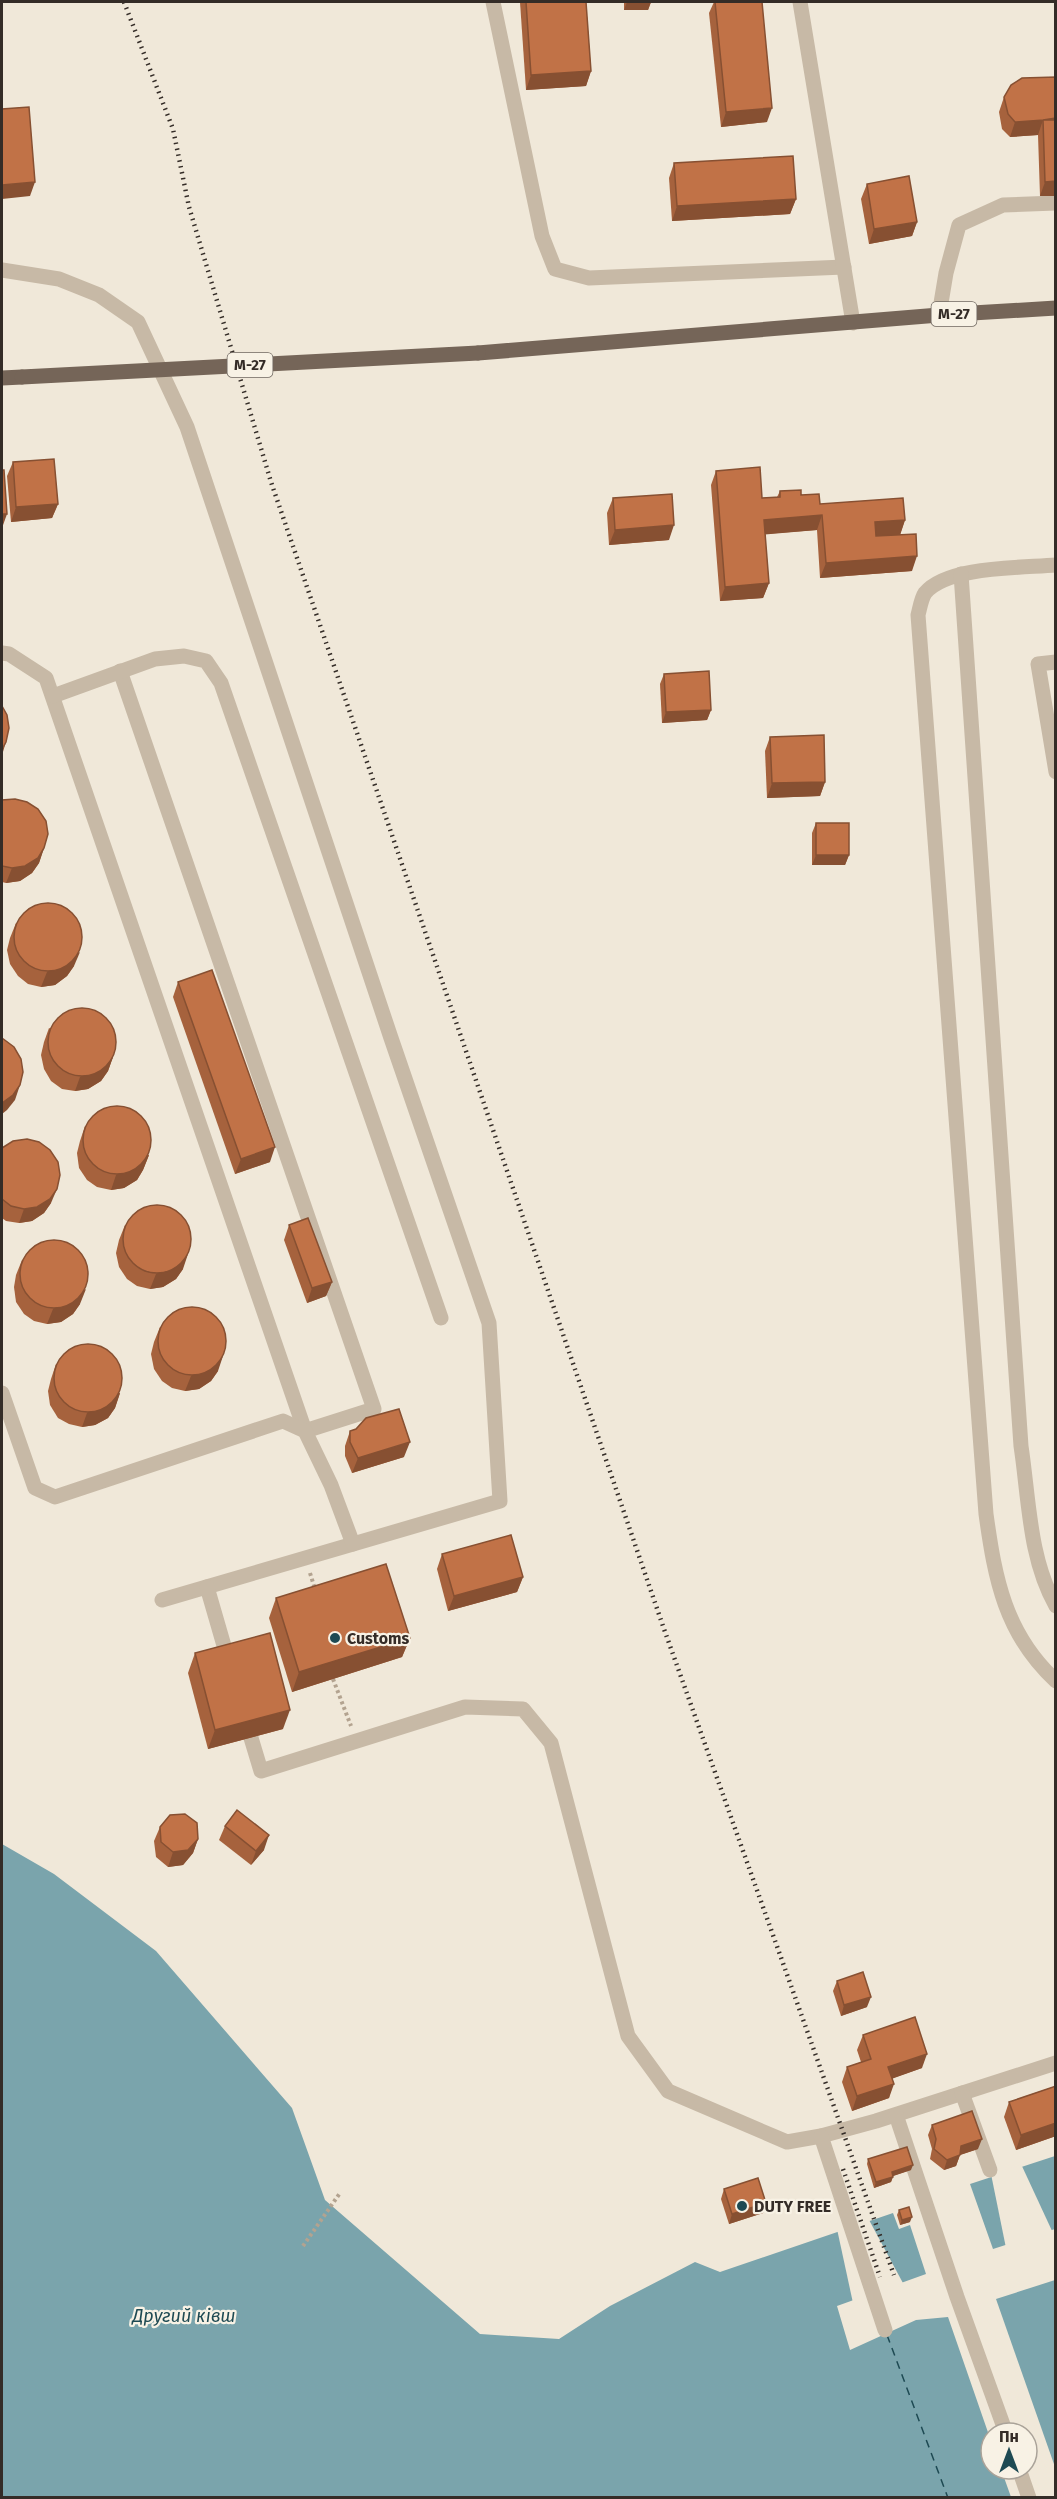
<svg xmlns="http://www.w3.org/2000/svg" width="1057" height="2499" viewBox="0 0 1057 2499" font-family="'Fira Sans',sans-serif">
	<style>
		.water { fill: #7aa4ac }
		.pier { fill: #f0e8d9 }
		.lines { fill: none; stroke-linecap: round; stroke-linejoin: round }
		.ferry { stroke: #1e4a53; stroke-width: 1.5; stroke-dasharray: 8 6; stroke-linecap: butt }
		.path { stroke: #b3a390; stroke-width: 4; stroke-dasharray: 3 3; stroke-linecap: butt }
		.minor { stroke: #c7b9a6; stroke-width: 15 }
		.major { stroke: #756558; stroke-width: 15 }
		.rail { stroke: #342c27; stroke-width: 4.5; stroke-dasharray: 1.5 4.5; stroke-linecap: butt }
		.major-bridge { stroke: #756558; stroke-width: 15 }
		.wall { fill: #a6623d }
		.shaded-wall { fill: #875032 }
		.building { fill: #c17247; stroke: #875032; stroke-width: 1.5 }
		.poi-dot { fill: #1e4a53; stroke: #f8f2e5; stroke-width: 2 }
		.labels { text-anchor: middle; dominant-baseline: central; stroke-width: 4.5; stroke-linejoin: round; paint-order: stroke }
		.shield { fill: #f8f2e5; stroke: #6f6760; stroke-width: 1.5 }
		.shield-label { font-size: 15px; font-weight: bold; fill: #342c27 }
		.poi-label { font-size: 16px; font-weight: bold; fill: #342c27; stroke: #f8f2e5; text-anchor: start }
		.water-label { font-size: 18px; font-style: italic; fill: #1e4a53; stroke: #f8f2e5 }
	</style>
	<rect width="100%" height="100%" fill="#f0e8d9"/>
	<g class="water">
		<polygon points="2,1844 54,1874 156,1951 292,2108 325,2200 480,2334 559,2339 610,2306 695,2262 720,2272 893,2213 899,2229 910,2225 926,2274 837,2306 850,2350 916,2320 948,2317 991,2441 991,2469 1001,2469 1011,2497 2,2497"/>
		<polygon points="1055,2156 1055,2229 993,2249 970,2184"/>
		<polygon points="1055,2280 1056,2280 1055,2467 996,2299"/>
	</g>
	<g class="pier">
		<polygon points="1021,2164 1053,2233 1006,2248 991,2174"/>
		<polygon points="868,2218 904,2285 853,2303 837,2229"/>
	</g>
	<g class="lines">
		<polyline class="ferry" points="887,2335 948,2498"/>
		<g class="path">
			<polyline points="310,1573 315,1589"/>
			<polyline points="333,1679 351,1726"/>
			<polyline points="303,2246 340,2193"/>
		</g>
		<g class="minor">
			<polyline points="493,2 542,236 555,269 589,278 844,267"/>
			<polyline points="800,2 853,323"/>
			<polyline points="2,270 59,279 99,295 138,322 187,427 391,1038 489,1323 500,1501 162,1600"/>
			<polyline points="939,315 946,273 959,225 1003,205 1056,203"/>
			<path d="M 1056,565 C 1021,568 947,566 925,593 C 921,599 920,608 918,615 L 986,1514 C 995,1579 1005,1634 1056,1681"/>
			<path d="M 961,574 L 1021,1446 C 1029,1499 1029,1559 1056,1606"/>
			<polyline points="2,653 9,654 46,678 305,1431 374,1409 120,671"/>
			<polyline points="1056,662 1038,664 1056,772"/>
			<polyline points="53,696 155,659 184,656 206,661 221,683 441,1318"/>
			<polyline points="2,1393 35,1488 55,1497 283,1421 305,1431 331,1485 353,1544"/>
			<polyline points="207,1587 229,1663"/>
			<polyline points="245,1718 261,1771 465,1707 523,1709 551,1743 628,2036 668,2091 787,2142 821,2136 876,2121 1056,2063"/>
			<polyline points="962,2093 990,2170"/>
			<polyline points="896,2115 957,2297 1006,2433"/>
			<polyline points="821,2136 885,2330"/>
			<polyline points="1019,2469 1029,2498"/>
		</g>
		<g class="major">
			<polyline points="478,353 939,315 1056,308"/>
			<polyline points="2,378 22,377"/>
		</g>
		<g class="rail">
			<polyline points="124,2 173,129 189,207 271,482 664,1629 894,2275"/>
			<polyline points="843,2169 880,2277"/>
		</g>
		<polyline class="major-bridge" points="22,377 478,353"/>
	</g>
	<g class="wall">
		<polygon points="520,2 586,2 591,71 586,86 526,90"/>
		<polygon points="624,2 651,2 648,10 624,10"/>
		<polygon points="714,2 762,2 767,122 721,127 709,13"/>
		<polygon points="1056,77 1056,196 1040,196 1038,135 1010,137 1002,129 999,112 1004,97"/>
		<polygon points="674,163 796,199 790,214 672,221 669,178"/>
		<polygon points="867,184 917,222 912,236 869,244 861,199"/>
		<polygon points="13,462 58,504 52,518 11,522 7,476"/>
		<polygon points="716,471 762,498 777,497 780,491 801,495 820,504 905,520 900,535 912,571 820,578 817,530 765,534 769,583 763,598 720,601 711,485"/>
		<polygon points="613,498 669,540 609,545 607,513"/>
		<polygon points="664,674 711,710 707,720 662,723 660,684"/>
		<polygon points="770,737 825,782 820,796 767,798 765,751"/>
		<polygon points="2,800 44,848 39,863 32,873 20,881 6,883 2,882"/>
		<polygon points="816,823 849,855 845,865 812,865 812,833"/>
		<polygon points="16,923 74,966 67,976 55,985 41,987 28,984 18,976 10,964 7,950 10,938"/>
		<polygon points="178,982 270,1162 235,1174 173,997"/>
		<polygon points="49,1028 113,1057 108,1071 101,1081 88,1089 75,1091 62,1089 51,1081 44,1069 41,1055 44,1042"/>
		<polygon points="85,1126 149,1155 143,1170 137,1180 124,1188 111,1190 97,1187 87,1180 79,1168 77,1153 80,1141"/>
		<polygon points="2,1148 51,1203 44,1213 32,1221 19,1223 6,1221 2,1218"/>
		<polygon points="125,1225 183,1269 176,1279 163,1287 150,1289 137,1286 127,1279 119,1267 116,1253 119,1240"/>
		<polygon points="289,1225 332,1282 326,1296 307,1303 284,1240"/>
		<polygon points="22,1260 80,1304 73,1314 61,1322 47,1324 34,1321 24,1314 16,1302 14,1287 16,1275"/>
		<polygon points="160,1327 218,1371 211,1381 199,1389 185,1391 172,1388 162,1381 154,1369 151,1354 154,1342"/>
		<polygon points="56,1364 120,1393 115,1408 108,1418 95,1425 82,1427 69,1424 58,1418 50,1405 48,1391 51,1379"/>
		<polygon points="350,1431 404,1457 352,1473 345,1456 345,1446"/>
		<polygon points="442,1554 523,1577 517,1592 448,1611 437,1569"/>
		<polygon points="276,1598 410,1638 402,1657 292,1692 269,1618"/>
		<polygon points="195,1653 283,1729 208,1749 188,1673"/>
		<polygon points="225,1826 264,1850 251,1865 219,1840"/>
		<polygon points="160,1827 198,1839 193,1853 183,1865 168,1867 156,1857 154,1841"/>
		<polygon points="837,1981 867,2007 841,2016 833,1991"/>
		<polygon points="863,2035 922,2068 893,2078 889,2098 852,2111 842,2082 847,2067 861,2062 857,2050"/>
		<polygon points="1056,2086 1056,2136 1016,2150 1004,2117 1009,2102"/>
		<polygon points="932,2125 978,2149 960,2155 956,2166 944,2170 930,2159 932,2149 928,2135"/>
		<polygon points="868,2159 911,2170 893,2176 891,2182 874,2188 867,2164"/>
		<polygon points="724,2189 766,2203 763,2213 729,2224 721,2199"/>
		<polygon points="899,2210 910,2222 900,2225 897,2215"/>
	</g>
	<g class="shaded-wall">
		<polygon points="627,2 651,2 648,10 624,10"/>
		<polygon points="591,71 586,86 526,90 531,75"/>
		<polygon points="772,108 767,122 721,127 726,112"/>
		<polygon points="1043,120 1038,135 1010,137 1015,122"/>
		<polygon points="1056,181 1056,196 1040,196 1045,182"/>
		<polygon points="35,182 30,196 2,199 2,185"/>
		<polygon points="796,199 790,214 672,221 677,206"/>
		<polygon points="917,222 912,236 869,244 874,229"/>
		<polygon points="58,504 52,518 11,522 16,507"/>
		<polygon points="2,514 7,514 2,528"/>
		<polygon points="822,515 817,530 758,535 764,520"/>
		<polygon points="905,520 900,535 870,537 875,522"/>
		<polygon points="674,525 669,540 609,545 615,530"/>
		<polygon points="917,556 912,571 820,578 826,563"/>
		<polygon points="769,583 763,598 720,601 725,587"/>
		<polygon points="711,710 707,720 662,723 666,712"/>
		<polygon points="6,742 2,755 2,749"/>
		<polygon points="825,782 820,796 767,798 772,783"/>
		<polygon points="44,848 39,863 32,873 20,881 6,883 12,868"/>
		<polygon points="816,855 849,855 845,865 812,865"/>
		<polygon points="80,952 74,966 67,976 55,985 41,987 47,972"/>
		<polygon points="113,1057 108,1071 101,1081 88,1089 75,1091 80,1077"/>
		<polygon points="20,1085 15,1100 7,1110 2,1114 2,1103"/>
		<polygon points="275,1147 270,1162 235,1174 241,1159"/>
		<polygon points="149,1155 143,1170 137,1180 124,1188 111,1190 116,1175"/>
		<polygon points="57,1189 51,1203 44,1213 32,1221 19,1223 24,1209"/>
		<polygon points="188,1254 183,1269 176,1279 163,1287 150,1289 156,1274"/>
		<polygon points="332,1282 326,1296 307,1303 312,1288"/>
		<polygon points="86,1289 80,1304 73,1314 61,1322 47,1324 53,1309"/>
		<polygon points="223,1356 218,1371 211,1381 199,1389 185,1391 191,1376"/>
		<polygon points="120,1393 115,1408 108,1418 95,1425 82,1427 87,1413"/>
		<polygon points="410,1442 404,1457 352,1473 358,1458"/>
		<polygon points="523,1577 517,1592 448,1611 454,1596"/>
		<polygon points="410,1638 402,1657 292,1692 299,1672"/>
		<polygon points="290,1710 283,1729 208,1749 215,1730"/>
		<polygon points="269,1835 264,1850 251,1865 256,1851"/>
		<polygon points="198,1839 193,1853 183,1865 168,1867 173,1852"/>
		<polygon points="871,1997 867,2007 841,2016 844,2005"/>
		<polygon points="927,2054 922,2068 883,2082 888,2067"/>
		<polygon points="894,2084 889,2098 852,2111 857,2096"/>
		<polygon points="1056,2123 1056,2136 1016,2150 1021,2135"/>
		<polygon points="982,2139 978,2149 957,2156 961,2146"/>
		<polygon points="960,2155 956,2166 944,2170 947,2160"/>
		<polygon points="913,2165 911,2170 890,2177 892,2172"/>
		<polygon points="893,2177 891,2182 874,2188 876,2182"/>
		<polygon points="766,2203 763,2213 729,2224 732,2214"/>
		<polygon points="912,2217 910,2222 900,2225 902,2220"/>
	</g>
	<g class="building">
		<polygon points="526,2 586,2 591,71 531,75"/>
		<polygon points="715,2 762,2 772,108 726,112"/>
		<polygon points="1056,77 1056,118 1043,120 1056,120 1056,181 1045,182 1043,120 1015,122 1008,114 1004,97 1011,85 1022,78"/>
		<polygon points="29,107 35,182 2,185 2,109"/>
		<polygon points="793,156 796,199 677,206 674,163"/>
		<polygon points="909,176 917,222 874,229 867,184"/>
		<polygon points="54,459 58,504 16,507 13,462"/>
		<polygon points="760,467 762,498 780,497 780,491 801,490 801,495 819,494 820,504 903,498 905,520 875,522 876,536 916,534 917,556 826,563 822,515 764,520 769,583 725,587 716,471"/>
		<polygon points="2,470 4,470 7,514 2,514"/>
		<polygon points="672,494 674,525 615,530 613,498"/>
		<polygon points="709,671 711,710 666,712 664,674"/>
		<polygon points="2,706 7,715 9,728 6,742 2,749"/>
		<polygon points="824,735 825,782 772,783 770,737"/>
		<polygon points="15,799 27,802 38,809 46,821 48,834 44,848 38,858 25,866 12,868 2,866 2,800"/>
		<rect x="816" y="823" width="33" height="32"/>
		<circle cx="48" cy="937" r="34"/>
		<polygon points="212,970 275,1147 241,1159 178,982"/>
		<circle cx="82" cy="1042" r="34"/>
		<polygon points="2,1038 14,1047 21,1059 23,1072 20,1085 13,1095 2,1103"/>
		<circle cx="117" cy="1140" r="34"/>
		<polygon points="27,1139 39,1142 50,1150 58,1162 60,1175 57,1189 50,1199 37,1207 24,1209 11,1206 2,1199 2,1148 13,1141"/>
		<circle cx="157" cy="1239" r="34"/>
		<polygon points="308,1218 332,1282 312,1288 289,1225"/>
		<circle cx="54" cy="1274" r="34"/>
		<circle cx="192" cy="1341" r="34"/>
		<circle cx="88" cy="1378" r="34"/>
		<polygon points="399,1409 410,1442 358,1458 350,1442 350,1431 356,1429 366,1418"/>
		<polygon points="511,1535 523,1577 454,1596 442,1554"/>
		<polygon points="386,1564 410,1638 299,1672 276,1598"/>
		<polygon points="270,1633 290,1710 215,1730 195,1653"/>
		<polygon points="237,1810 269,1835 256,1851 225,1826"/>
		<polygon points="185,1814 197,1823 198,1839 188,1850 173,1852 161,1842 160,1827 170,1815"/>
		<polygon points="863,1972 871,1997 844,2005 837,1981"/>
		<polygon points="915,2017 927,2054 888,2067 894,2084 857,2096 847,2067 871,2059 863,2035"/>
		<polygon points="1056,2086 1056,2123 1021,2135 1009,2102"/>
		<polygon points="972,2111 982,2139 961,2146 960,2155 947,2160 934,2149 936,2139 932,2125"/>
		<polygon points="907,2147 913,2165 892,2172 893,2177 876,2182 868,2159"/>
		<polygon points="758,2178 766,2203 732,2214 724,2189"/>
		<polygon points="909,2207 912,2217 902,2220 899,2210"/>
	</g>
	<g class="poi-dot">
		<circle cx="335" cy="1638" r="6"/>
		<circle cx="742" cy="2206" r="6"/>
	</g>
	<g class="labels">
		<g class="shield">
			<rect x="931.5" y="302" width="45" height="24" rx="4.5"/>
			<rect x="227.5" y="353" width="45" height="24" rx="4.5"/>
		</g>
		<g class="shield-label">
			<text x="954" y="314">М-27</text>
			<text x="250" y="365">М-27</text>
		</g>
		<g class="poi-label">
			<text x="347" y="1638">Customs</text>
			<text x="754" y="2206">DUTY FREE</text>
		</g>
		<g class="water-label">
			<text x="184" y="2316">Другий ківш</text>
		</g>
	</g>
	<rect width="1057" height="2499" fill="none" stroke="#342c27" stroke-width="6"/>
	<g transform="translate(1009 2451)"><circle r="28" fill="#f8f2e5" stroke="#aaa399" stroke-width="1.5"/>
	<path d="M0-4.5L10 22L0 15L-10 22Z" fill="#1e4a53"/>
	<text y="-9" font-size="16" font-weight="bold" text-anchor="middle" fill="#342c27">Пн</text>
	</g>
</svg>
